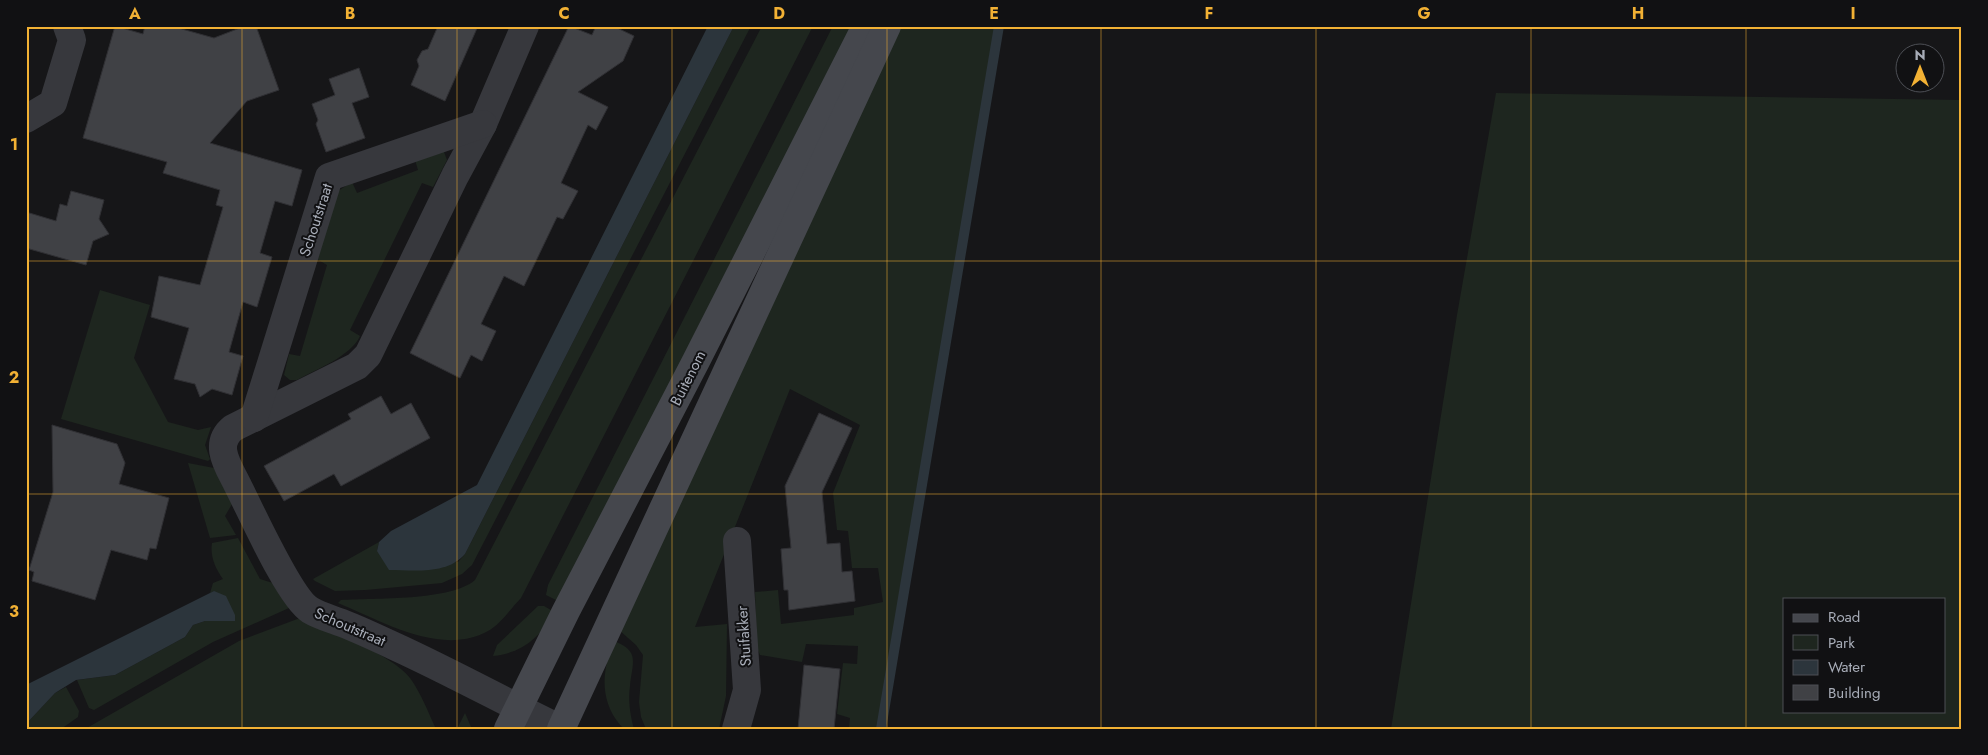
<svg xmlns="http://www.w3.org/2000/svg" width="1988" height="755" viewBox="0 0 1988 755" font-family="Jost,sans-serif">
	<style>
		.green { fill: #1e261f; fill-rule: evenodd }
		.water { fill: #2c353c }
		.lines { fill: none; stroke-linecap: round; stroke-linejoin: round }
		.stream { stroke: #2c353c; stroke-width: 10 }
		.building { fill: #404145; stroke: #303034 }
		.minor { stroke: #37383d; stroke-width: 28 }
		.secondary { stroke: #45474d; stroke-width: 28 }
		.grid { fill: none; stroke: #f2b134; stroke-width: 1; stroke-opacity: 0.55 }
		.labels { text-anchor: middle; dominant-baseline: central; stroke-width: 4; stroke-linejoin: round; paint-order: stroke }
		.street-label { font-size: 15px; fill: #a8adb8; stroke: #111113 }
		.neatline { fill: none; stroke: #f2b134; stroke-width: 2 }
		.grid-label { font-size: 16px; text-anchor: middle; font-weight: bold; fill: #f2b134 }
	</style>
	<rect width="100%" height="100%" fill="#161618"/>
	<g class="green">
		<polygon points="734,26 751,26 472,565 462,574 442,583 365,590 335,591 315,581 313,579 379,542 377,551 458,562 465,554"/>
		<path d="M 762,26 L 813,26 L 521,598 C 511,608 501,624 488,631 C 441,657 382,621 338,603 L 341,600 C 374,598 451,601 475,580 Z"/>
		<polygon points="833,26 853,26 560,602 546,595 548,585"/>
		<polygon points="900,26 999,26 881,729 849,729 850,718 837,714 843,663 857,664 858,646 806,644 802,662 760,655 757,648 755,592 778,590 781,624 854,615 854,608 883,602 878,568 852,568 848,531 837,530 833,493 860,425 790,389 695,627 727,624 726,696 719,729 646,729 641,717 639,702 643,655 636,645 619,630"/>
		<path d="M 1496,93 L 1962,100 L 1962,729 L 1391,729 L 1457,315 ZM 1784,599 L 1944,599 L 1944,711 L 1784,711 Z"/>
		<path d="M 437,152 L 444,152 L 447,160 L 433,187 L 422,183 L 350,330 L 360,336 C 351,356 317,369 297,380 L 290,380 L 284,375 L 289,354 L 300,356 L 327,265 L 317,259 L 338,191 L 352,182 L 357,193 L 418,170 L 415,160 Z"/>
		<polygon points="100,290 150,305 134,358 168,422 198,430 211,427 205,445 210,459 208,461 61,419"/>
		<polygon points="188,463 214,468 232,504 225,516 236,535 210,538"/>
		<path d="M 238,538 L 260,579 L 276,584 L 289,608 L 213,642 L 94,710 L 89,708 L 77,680 L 115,675 L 185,637 L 193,625 L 205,621 L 224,620 L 214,591 L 210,593 L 213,583 L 223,579 C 215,568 210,556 212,543 Z"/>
		<path d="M 538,606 L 544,606 L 556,613 C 539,637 523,653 493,656 L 497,645 Z"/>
		<path d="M 300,618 C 329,631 390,653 410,678 C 421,693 428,712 436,729 L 85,729 L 239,641 Z"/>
		<path d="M 614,641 C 641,651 632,664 630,686 C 628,700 630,715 634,729 L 624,729 C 599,704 601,671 614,641 Z"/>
		<polygon points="66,687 79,711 78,717 61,729 26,729 26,724 55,693"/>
		<polygon points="465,713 472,729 457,729"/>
	</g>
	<g class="water">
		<path d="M 708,26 L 734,26 L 465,554 C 447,575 414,570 389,570 L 377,551 L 379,542 L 391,531 L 477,485 Z"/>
		<polygon points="214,591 226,596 235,615 235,621 205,621 193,625 185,637 115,675 76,680 55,693 26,724 26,685"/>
	</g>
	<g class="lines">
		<polyline class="stream" points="881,729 999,26"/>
	</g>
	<g class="building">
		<polygon points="115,26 143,34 145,26 171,26 214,38 245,26 256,26 279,90 247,101 210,143 302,170 292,206 275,201 260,253 272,257 257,307 243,302 229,352 243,356 232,395 212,389 200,397 195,384 174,379 189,328 151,317 159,276 200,285 223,207 216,205 220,190 163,173 167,162 83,138"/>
		<polygon points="438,26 478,26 445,101 411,85 419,66 417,60 422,51 428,49"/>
		<polygon points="569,26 592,35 596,26 613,26 634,36 623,61 578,92 608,107 596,130 588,125 561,183 578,191 563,219 557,217 524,286 504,276 481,324 496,331 482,361 471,355 460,378 410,353"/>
		<polygon points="359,68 369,97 352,103 365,138 326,152 316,124 318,120 312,104 335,95 329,79"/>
		<polygon points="71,191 104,200 99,219 109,234 93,241 86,265 26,248 26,212 56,221 60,204 67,206"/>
		<polygon points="381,396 391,414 411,403 430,438 341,486 334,474 284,501 264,466 351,419 348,414"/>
		<polygon points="819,413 852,428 822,492 827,544 840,543 842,572 852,571 855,601 789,610 788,590 784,590 781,549 791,548 785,486"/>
		<polygon points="52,425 117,444 125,463 119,484 169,498 156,549 150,548 147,560 111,550 95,600 32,581 34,572 29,570 53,492"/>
		<polygon points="804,665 840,669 834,729 798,729"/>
	</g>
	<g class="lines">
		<g class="minor">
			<path d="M 525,26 L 483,124 L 455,176 L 368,355 L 357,366 L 233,428 C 212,445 229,467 238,486 C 251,511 289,597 310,610 C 320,616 332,619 342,623 C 360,630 377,638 394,646 C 451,672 505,702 561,729"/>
			<polyline points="26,119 53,103 72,40 67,26"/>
			<polyline points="254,418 329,177 483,124"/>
			<polyline points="736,729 747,690 737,541"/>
		</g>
		<g class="secondary">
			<polyline points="508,729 566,611 696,361 866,26"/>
			<polyline points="561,729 887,26"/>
		</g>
	</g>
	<path class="grid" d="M 242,26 L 242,729M 457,26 L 457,729M 672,26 L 672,729M 887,26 L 887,729M 1101,26 L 1101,729M 1316,26 L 1316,729M 1531,26 L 1531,729M 1746,26 L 1746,729M 26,261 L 1962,261M 26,494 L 1962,494"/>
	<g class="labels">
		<g class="street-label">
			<text transform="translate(316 220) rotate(-72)">Schoutstraat</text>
			<text transform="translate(688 378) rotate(-63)">Buitenom</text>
			<text transform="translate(350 627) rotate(23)">Schoutstraat</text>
			<text transform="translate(744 636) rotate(-94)">Stuifakker</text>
		</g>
	</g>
	<rect width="1988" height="755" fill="none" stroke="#111113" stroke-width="55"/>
	<rect x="1783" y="598" width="162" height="115" fill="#111113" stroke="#4d4f55"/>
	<rect x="1793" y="614" width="25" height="8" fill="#45474d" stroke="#4d4f55"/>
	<text x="1828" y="622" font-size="15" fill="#a8adb8">Road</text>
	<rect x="1793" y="635" width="25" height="15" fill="#1e261f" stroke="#4d4f55"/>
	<text x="1828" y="648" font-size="15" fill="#a8adb8">Park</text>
	<rect x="1793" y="660" width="25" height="15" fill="#2c353c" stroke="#4d4f55"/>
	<text x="1828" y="672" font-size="15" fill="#a8adb8">Water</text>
	<rect x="1793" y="685" width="25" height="15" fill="#404145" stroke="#4d4f55"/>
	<text x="1828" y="698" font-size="15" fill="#a8adb8">Building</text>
	<g transform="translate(1920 68)"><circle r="24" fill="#111113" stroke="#4d4f55"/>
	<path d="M0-4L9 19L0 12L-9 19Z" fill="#f2b134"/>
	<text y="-8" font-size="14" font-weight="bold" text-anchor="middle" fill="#a8adb8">N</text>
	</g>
	<rect x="28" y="28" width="1932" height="700" class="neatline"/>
	<g class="grid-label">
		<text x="135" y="19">A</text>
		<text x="350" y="19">B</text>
		<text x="564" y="19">C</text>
		<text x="779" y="19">D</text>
		<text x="994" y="19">E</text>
		<text x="1209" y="19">F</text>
		<text x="1424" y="19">G</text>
		<text x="1638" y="19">H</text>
		<text x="1853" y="19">I</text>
		<text x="14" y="150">1</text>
		<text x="14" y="383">2</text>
		<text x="14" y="617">3</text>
	</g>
</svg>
